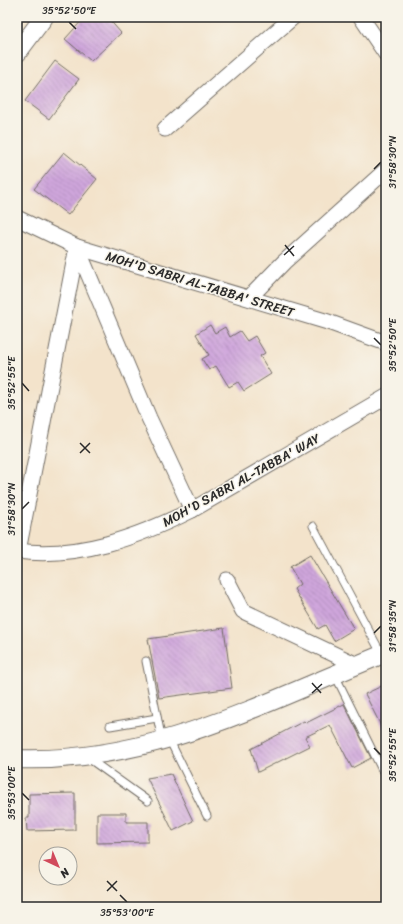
<svg xmlns="http://www.w3.org/2000/svg" width="403" height="924" viewBox="0 0 403 924" font-family="Sriracha,sans-serif">
	<style>
		.building { fill: url(#building-back-hatch) }
		.lines { fill: none; stroke-linecap: round; stroke-linejoin: round }
		.service-casing { stroke: #716b63; stroke-width: 9 }
		.minor-casing { stroke: #716b63; stroke-width: 17 }
		.tertiary-casing { stroke: #716b63; stroke-width: 20 }
		.service { stroke: #fff; stroke-width: 7 }
		.minor { stroke: #fff; stroke-width: 15 }
		.tertiary { stroke: #fff; stroke-width: 18 }
		.ticks { fill: none; stroke: #2b2b2b; stroke-width: 1.5 }
		.labels { text-anchor: middle; dominant-baseline: central; stroke-width: 3; stroke-linejoin: round; paint-order: stroke }
		.street-label { font-size: 13px; fill: #2b2b2b; stroke: #f7f3e8 }
		.neatline { fill: none; stroke: #2b2b2b; stroke-width: 1.5 }
		.ticks-label { font-size: 10px; text-anchor: middle; fill: #2b2b2b }
	</style>
	<defs>
		<pattern id="building-back-hatch" width="6" height="6" patternUnits="userSpaceOnUse"><rect width="6" height="6" fill="#cfa6dc"/><path d="M-1 5l2 2M0 0l6 6M5-1l2 2" fill="none" stroke="#a887b3"/></pattern>
	</defs>
	<rect width="100%" height="100%" fill="#f7f3e8"/>
	<filter id="ink" filterUnits="userSpaceOnUse"><feTurbulence type="fractalNoise" baseFrequency=".025" numOctaves="2"/><feDisplacementMap in="SourceGraphic" scale="8" xChannelSelector="R" yChannelSelector="G"/><feConvolveMatrix kernelMatrix="1 2 1 2 8 2 1 2 1" color-interpolation-filters="sRGB"/></filter>
	<filter id="wash" filterUnits="userSpaceOnUse"><feTurbulence type="fractalNoise" baseFrequency=".012" numOctaves="4" result="noise"/><feDisplacementMap in="SourceGraphic" scale="16" xChannelSelector="R" yChannelSelector="G"/><feGaussianBlur stdDeviation="0.9" result="paint"/><feColorMatrix in="noise" values="0 0 0 0 0 0 0 0 0 0 0 0 0 0 0 0 0 1.4 0 .05"/><feComposite in="paint" operator="in"/></filter>
	<g filter="url(#wash)">
		<rect width="100%" height="100%" fill="#f3e3cb"/>
		<g id="blocks">
			<g class="building">
				<polygon points="85,17 107,17 121,33 91,61 65,39"/>
				<polygon points="55,61 79,79 49,119 25,101"/>
				<polygon points="64,152 97,179 68,215 34,189"/>
				<polygon points="210,325 215,333 225,327 230,337 240,331 247,341 255,336 265,353 260,356 271,374 244,391 238,382 229,387 216,366 209,370 202,359 209,355 196,334"/>
				<polygon points="310,555 354,629 334,641 325,625 318,629 294,589 300,584 290,567"/>
				<polygon points="224,628 232,688 159,698 148,639"/>
				<polygon points="386,684 386,736 365,694"/>
				<polygon points="344,704 371,758 352,768 330,725 305,737 310,746 258,772 251,749 304,721 306,723"/>
				<polygon points="171,774 193,821 173,831 147,778"/>
				<polygon points="75,793 75,830 27,831 26,818 29,818 29,794"/>
				<polygon points="97,813 126,813 126,822 148,822 148,842 97,843"/>
			</g>
		</g>
	</g>
	<g filter="url(#ink)">
		<use href="#blocks" fill-opacity="0" stroke="#716b63" stroke-width="1"/>
		<g class="lines">
			<defs>
				<g id="service">
					<polyline points="313,526 382,655"/>
					<polyline points="146,661 162,741"/>
					<polyline points="335,675 386,778"/>
					<polyline points="110,726 157,718"/>
					<polyline points="169,739 207,816"/>
					<polyline points="88,758 148,801"/>
				</g>
				<g id="minor">
					<polyline points="361,17 386,54"/>
					<polyline points="165,129 293,17"/>
					<polyline points="17,218 77,247 328,322 386,343"/>
					<polyline points="77,247 149,418 192,510"/>
					<polyline points="249,298 284,262 386,170"/>
					<path d="M 17,551 C 79,559 138,537 192,510 L 386,397"/>
					<polyline points="18,551 77,247"/>
					<polyline points="227,580 243,611 357,665"/>
				</g>
				<g id="tertiary">
					<polyline points="17,53 44,17"/>
					<path d="M 17,759 C 152,764 265,702 386,653"/>
				</g>
			</defs>
			<use href="#service" class="service-casing"/>
			<use href="#minor" class="minor-casing"/>
			<use href="#tertiary" class="tertiary-casing"/>
			<use href="#service" class="service"/>
			<use href="#minor" class="minor"/>
			<use href="#tertiary" class="tertiary"/>
		</g>
	</g>
	<path class="ticks" d="M 69,22 L 76,29M 374,169 L 381,162M 285,245 L 294,256M 284,255 L 294,246M 374,338 L 381,345M 22,383 L 29,391M 80,443 L 90,453M 80,453 L 90,443M 22,509 L 29,502M 374,633 L 381,626M 312,683 L 321,693M 312,693 L 322,684M 374,748 L 381,755M 22,793 L 29,800M 107,881 L 117,891M 107,891 L 117,881M 120,895 L 127,902"/>
	<g class="labels">
		<g class="street-label">
			<text transform="translate(200 284) rotate(17)">MOH'D SABRI AL-TABBA' STREET</text>
			<text transform="translate(241 480) rotate(-29)">MOH'D SABRI AL-TABBA' WAY</text>
		</g>
	</g>
	<rect width="403" height="924" fill="none" stroke="#f7f3e8" stroke-width="44"/>
	<g transform="translate(58 866) rotate(136)"><circle r="19" fill="#f7f3e8" stroke="#a5a39c"/>
	<path d="M0-3L7 15L0 10L-7 15Z" fill="#d1495b"/>
	<text y="-6" font-size="11" font-weight="bold" text-anchor="middle" fill="#2b2b2b">N</text>
	</g>
	<rect x="22" y="22" width="359" height="880" class="neatline"/>
	<g class="ticks-label">
		<text x="69" y="14">35°52'50"E</text>
		<text transform="translate(392 162) rotate(-90)" y="4">31°58'30"N</text>
		<text transform="translate(392 345) rotate(-90)" y="4">35°52'50"E</text>
		<text transform="translate(11 383) rotate(-90)" y="4">35°52'55"E</text>
		<text transform="translate(11 509) rotate(-90)" y="4">31°58'30"N</text>
		<text transform="translate(392 626) rotate(-90)" y="4">31°58'35"N</text>
		<text transform="translate(392 755) rotate(-90)" y="4">35°52'55"E</text>
		<text transform="translate(11 793) rotate(-90)" y="4">35°53'00"E</text>
		<text x="127" y="916">35°53'00"E</text>
	</g>
</svg>
